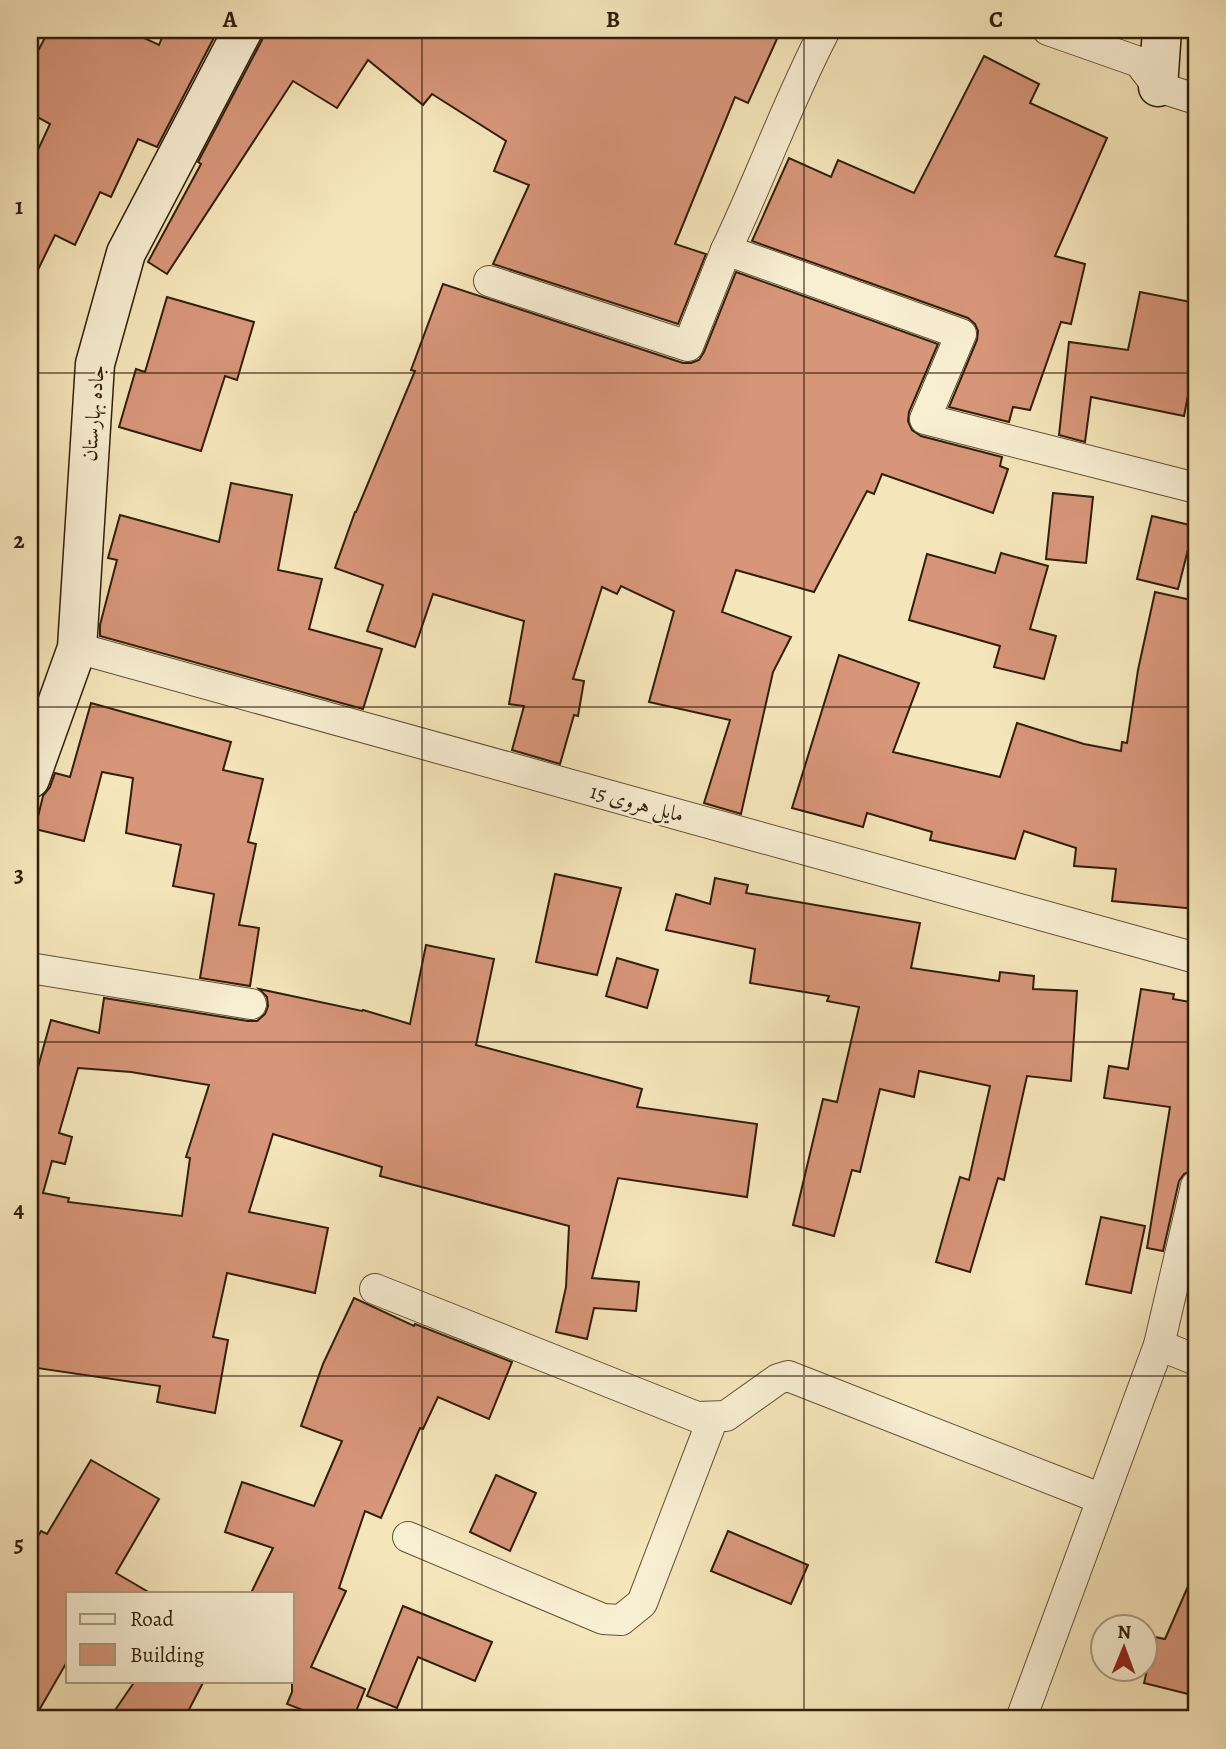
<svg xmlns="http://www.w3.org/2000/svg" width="1226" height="1749" viewBox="0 0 1226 1749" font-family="Alegreya,Amiri,serif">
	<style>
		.building { fill: #d79579; stroke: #311f09; stroke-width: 2; fill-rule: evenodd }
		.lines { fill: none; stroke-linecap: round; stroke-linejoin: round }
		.street-casing { stroke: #625035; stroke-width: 32 }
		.secondary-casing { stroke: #311f09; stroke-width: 41 }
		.street { stroke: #f8eed2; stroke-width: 30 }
		.secondary { stroke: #f8eed2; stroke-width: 38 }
		.grid { fill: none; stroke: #311f09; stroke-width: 2; stroke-opacity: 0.55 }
		.labels { text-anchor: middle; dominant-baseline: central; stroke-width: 5; stroke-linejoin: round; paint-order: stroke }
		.street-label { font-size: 21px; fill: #311f09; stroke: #f8eed2 }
		.neatline { fill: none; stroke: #311f09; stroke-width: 2.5 }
		.grid-label { font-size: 23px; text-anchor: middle; font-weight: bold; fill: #311f09 }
	</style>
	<rect width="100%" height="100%" fill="#f5e5ba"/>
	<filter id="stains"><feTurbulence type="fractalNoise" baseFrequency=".00286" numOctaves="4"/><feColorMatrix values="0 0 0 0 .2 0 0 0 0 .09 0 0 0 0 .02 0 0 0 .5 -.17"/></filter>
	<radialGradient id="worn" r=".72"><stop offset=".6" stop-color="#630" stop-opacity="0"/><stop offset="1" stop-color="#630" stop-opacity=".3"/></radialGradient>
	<g class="building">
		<polygon points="49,30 127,30 159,45 165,30 218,30 157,147 138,139 111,197 100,192 75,245 55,235 30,286 30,167 50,124 30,113 30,66"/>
		<polygon points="265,30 781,30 748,103 735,97 675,244 706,254 678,324 493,264 529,185 494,171 506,141 432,94 423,105 368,60 337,108 293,81 167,274 148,262 201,164 198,162 262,40"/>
		<polygon points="984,56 1039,84 1030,103 1107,138 1055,256 1085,264 1071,324 1061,322 1030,410 1013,407 1009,422 949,407 977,340 978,331 975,324 968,318 752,241 789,158 831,177 838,160 914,193"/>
		<polygon points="736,272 938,344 909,412 908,421 912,430 921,436 1002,457 1000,466 1008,469 993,513 882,474 874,494 867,491 814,592 736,570 722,612 791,637 773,672 741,814 704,803 730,720 649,702 674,611 621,586 617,594 602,587 573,679 584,681 578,716 574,715 560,764 512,750 524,706 509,704 524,621 433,594 415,647 367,631 383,585 335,568 355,512 356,512 415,371 411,370 443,284 683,363 691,363 699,360 704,352"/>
		<polygon points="1140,292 1196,303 1196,355 1184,416 1091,397 1085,442 1059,435 1069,342 1128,350"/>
		<polygon points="167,297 254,322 237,380 225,376 201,451 119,427 136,369 145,372"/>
		<polygon points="231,483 292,495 278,570 322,579 309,629 382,649 363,709 100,636 100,625 117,560 108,558 120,515 219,542"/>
		<polygon points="1053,493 1093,497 1086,563 1046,559"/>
		<polygon points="1152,516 1194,526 1178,589 1137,579"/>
		<polygon points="1001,553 1048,566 1030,629 1056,636 1044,679 994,667 1000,646 909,620 927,554 995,573"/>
		<polygon points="1155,592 1196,601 1196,909 1112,901 1116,869 1074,866 1076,848 1024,831 1015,859 930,840 932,832 867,813 863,827 792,808 839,655 919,683 893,752 1000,777 1017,723 1084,744 1121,751 1122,742 1127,743 1138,670"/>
		<polygon points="91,703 231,742 223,770 263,779 248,842 256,844 239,925 259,928 250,986 200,978 214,894 173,886 181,845 126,833 133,778 102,772 84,841 35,829 43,796 50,787 55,773 70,777"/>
		<polygon points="555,874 621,888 597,975 536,962"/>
		<polygon points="715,878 748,885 746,893 920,923 911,968 999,981 1000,972 1034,976 1033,989 1077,991 1071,1081 1027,1076 1004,1180 998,1178 970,1272 936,1262 960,1177 969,1180 990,1086 919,1071 914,1097 880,1089 860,1172 852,1170 834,1236 793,1225 823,1099 837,1102 859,1007 827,1001 829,996 750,983 755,949 666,930 676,894 710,904"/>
		<path d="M 426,945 L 494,959 L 476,1045 L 642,1089 L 637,1107 L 757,1124 L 747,1197 L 618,1178 L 592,1278 L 639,1282 L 636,1311 L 594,1308 L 587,1339 L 556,1332 L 566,1287 L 569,1226 L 380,1176 L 382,1167 L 273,1134 L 249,1212 L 328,1228 L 315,1293 L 227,1273 L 213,1337 L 228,1340 L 215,1413 L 157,1402 L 160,1386 L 30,1367 L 30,1222 L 33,1206 L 30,1206 L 30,1096 L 51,1020 L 99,1033 L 104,998 L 248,1021 L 257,1021 L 265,1014 L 268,1006 L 267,997 L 259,989 L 362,1011 L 363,1010 L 410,1024 ZM 78,1068 L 131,1072 L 209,1085 L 186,1157 L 190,1158 L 182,1216 L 68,1202 L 69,1198 L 43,1193 L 52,1161 L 65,1164 L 72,1137 L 59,1133 Z"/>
		<polygon points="617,958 658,970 647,1008 606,996"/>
		<polygon points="1141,989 1174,994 1173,999 1196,1003 1196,1169 1184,1174 1179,1181 1163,1251 1147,1248 1170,1107 1104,1098 1109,1066 1128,1069"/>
		<polygon points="1101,1217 1145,1226 1131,1293 1086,1284"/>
		<polygon points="354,1298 414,1326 415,1324 512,1362 489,1419 438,1397 423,1429 420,1428 381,1518 365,1511 339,1588 346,1591 311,1667 365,1689 353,1719 326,1719 287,1704 292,1692 292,1593 251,1593 273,1548 225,1532 242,1482 314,1506 342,1441 301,1426 323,1364"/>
		<polygon points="91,1460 159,1499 116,1573 150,1593 68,1593 68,1660 34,1719 30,1719 30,1550 41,1531 47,1534"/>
		<polygon points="496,1475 536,1493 510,1551 470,1532"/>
		<polygon points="728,1531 808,1565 791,1604 711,1571"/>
		<polygon points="1196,1568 1196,1696 1144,1683 1155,1637 1165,1639"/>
		<polygon points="403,1606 492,1642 475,1681 418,1657 397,1708 367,1696"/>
		<polygon points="135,1681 204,1681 184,1719 109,1719"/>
	</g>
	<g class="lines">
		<defs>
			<g id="street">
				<polyline points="1048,30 1139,62 1158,87 1196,99"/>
				<path d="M 726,250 C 761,177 788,101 825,30"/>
				<polyline points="489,281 688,346 726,250 961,334 925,419 1196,488"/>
				<polyline points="77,648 1196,958"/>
				<polyline points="30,968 251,1004"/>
				<polyline points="375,1289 697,1417 726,1416 778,1379 788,1376 1102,1499"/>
				<polyline points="1159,1345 1196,1360"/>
				<polyline points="408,1537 603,1619 621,1620 642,1603 713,1418"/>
				<polyline points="1021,1719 1159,1345 1196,1186"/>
			</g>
			<g id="secondary">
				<polyline points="1158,87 1162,30"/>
				<polyline points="30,779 77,648 95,364 126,253 243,30"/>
			</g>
		</defs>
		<use href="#street" class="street-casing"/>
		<use href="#secondary" class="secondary-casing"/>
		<use href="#street" class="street"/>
		<use href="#secondary" class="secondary"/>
	</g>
	<path class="grid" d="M 422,30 L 422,1719M 804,30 L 804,1719M 30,373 L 1196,373M 30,707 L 1196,707M 30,1042 L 1196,1042M 30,1376 L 1196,1376"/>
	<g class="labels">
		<g class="street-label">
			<text transform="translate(93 413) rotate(-85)">جاده بهارستان</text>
			<text transform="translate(637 803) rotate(15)">مایل هروی 15</text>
		</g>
	</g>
	<rect width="1226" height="1749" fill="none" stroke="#f5e5ba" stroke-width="77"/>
	<rect x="66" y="1592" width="228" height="91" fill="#f8eed2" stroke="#a89b82" stroke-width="2"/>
	<rect x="80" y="1614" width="35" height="10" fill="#f8eed2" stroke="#a89b82" stroke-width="2"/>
	<text x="130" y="1626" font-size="21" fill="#311f09">Road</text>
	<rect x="80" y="1644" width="35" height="21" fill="#d79579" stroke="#a89b82" stroke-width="2"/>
	<text x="130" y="1662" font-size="21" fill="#311f09">Building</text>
	<g transform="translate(1124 1648) rotate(1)"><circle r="33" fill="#f8eed2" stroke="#a89b82" stroke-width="2"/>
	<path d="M0-5L12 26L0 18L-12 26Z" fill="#8f2418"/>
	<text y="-10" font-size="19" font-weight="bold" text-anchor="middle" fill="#311f09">N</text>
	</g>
	<rect x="38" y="38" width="1150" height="1672" class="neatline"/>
	<g class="grid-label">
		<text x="230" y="27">A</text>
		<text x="613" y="27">B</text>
		<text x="996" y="27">C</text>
		<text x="19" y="214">1</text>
		<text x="19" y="548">2</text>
		<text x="19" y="882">3</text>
		<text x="19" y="1217">4</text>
		<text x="19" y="1551">5</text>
	</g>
	<rect width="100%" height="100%" filter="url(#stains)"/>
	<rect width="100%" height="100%" fill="url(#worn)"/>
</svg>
